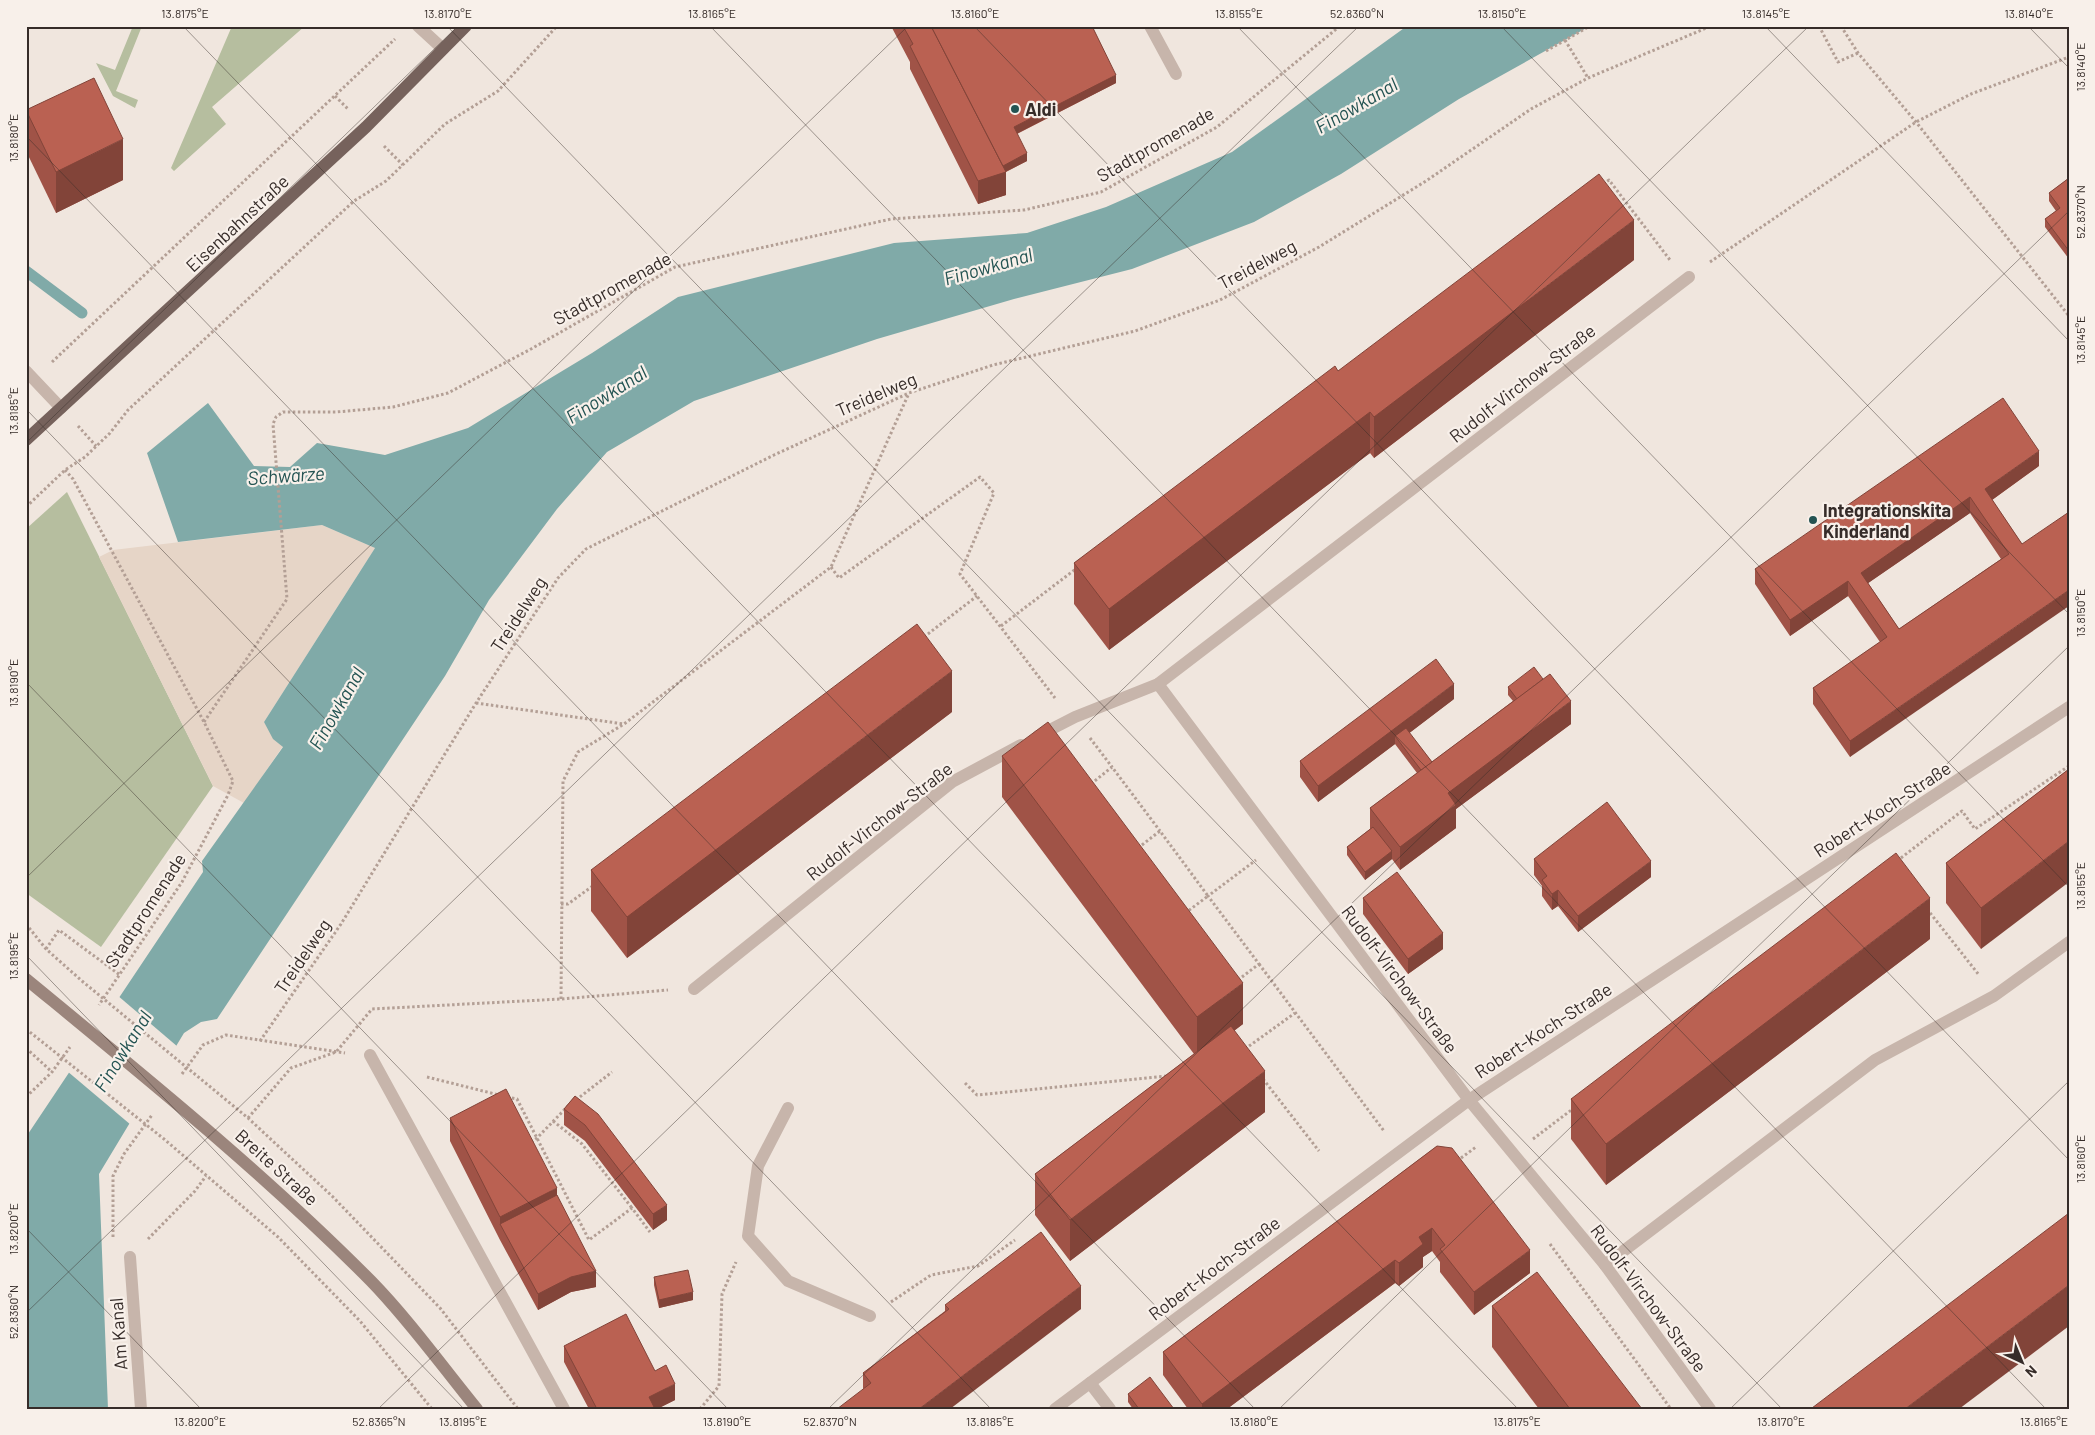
<svg xmlns="http://www.w3.org/2000/svg" width="2095" height="1435" viewBox="0 0 2095 1435" font-family="Barlow,sans-serif">
	<style>
		.green { fill: #b6be9f }
		.plaza { fill: #e6d5c7 }
		.water { fill: #80aaa8 }
		.pier { fill: #f0e6de }
		.lines { fill: none; stroke-linecap: round; stroke-linejoin: round }
		.stream { stroke: #80aaa8; stroke-width: 11 }
		.path { stroke: #b39f95; stroke-width: 3; stroke-dasharray: 2.5 2.5; stroke-linecap: butt }
		.service { stroke: #c7b5ab; stroke-width: 12 }
		.minor { stroke: #c7b5ab; stroke-width: 12 }
		.secondary { stroke: #9b857c; stroke-width: 12 }
		.primary { stroke: #76625c; stroke-width: 12 }
		.wall { fill: #a05347; fill-rule: evenodd }
		.shaded-wall { fill: #824439 }
		.building { fill: #ba6152; stroke: #824439; fill-rule: evenodd }
		.ticks { fill: none; stroke: #362c29; stroke-width: 1; stroke-opacity: 0.45 }
		.poi-dot { fill: #235352; stroke: #f8f0ea; stroke-width: 2 }
		.labels { text-anchor: middle; dominant-baseline: central; stroke-width: 4.5; stroke-linejoin: round; paint-order: stroke }
		.poi-label { font-size: 18px; font-weight: bold; fill: #362c29; stroke: #f8f0ea; text-anchor: start }
		.street-label { font-size: 18px; fill: #362c29; stroke: #f8f0ea }
		.water-label { font-size: 19px; font-style: italic; fill: #235352; stroke: #f8f0ea }
		.neatline { fill: none; stroke: #362c29; stroke-width: 2 }
		.ticks-label { font-size: 12px; text-anchor: middle; fill: #362c29 }
	</style>
	<rect width="100%" height="100%" fill="#f0e6de"/>
	<g class="green">
		<polygon points="133,26 142,26 116,91 138,100 135,108 113,96 96,63 115,70"/>
		<polygon points="232,26 305,26 212,107 226,124 174,171 171,168"/>
		<polygon points="67,492 213,786 101,947 26,893 26,529"/>
	</g>
	<polygon class="plaza" points="322,525 375,548 264,722 283,746 244,803 213,786 99,557 113,550"/>
	<polygon class="water" points="1407,26 1590,26 1459,99 1341,174 1254,222 1132,269 1014,299 877,339 694,401 607,452 557,509 489,600 445,676 217,1019 201,1022 184,1033 99,1174 108,1409 26,1409 26,1137 203,872 202,861 283,747 273,739 264,722 375,548 322,525 178,542 147,453 208,403 254,466 290,467 317,443 385,455 468,428 592,353 678,297 894,243 1027,233 1106,207 1232,152"/>
	<polygon class="pier" points="117,995 178,1047 131,1125 67,1071"/>
	<g class="lines">
		<polyline class="stream" points="26,271 82,313"/>
		<g class="path">
			<polyline points="1819,26 1838,62 1858,53"/>
			<polyline points="1841,26 1858,53 1916,122 2069,316"/>
			<polyline points="1565,40 1588,78"/>
			<polyline points="1546,51 1590,26"/>
			<polyline points="335,96 349,110"/>
			<polyline points="384,146 403,165"/>
			<polyline points="1603,184 1609,180 1670,260"/>
			<polyline points="1710,262 1916,122 1971,94 2069,57"/>
			<polyline points="52,362 395,39"/>
			<polyline points="78,426 96,446"/>
			<polyline points="65,470 73,479 204,722 233,781 228,795 182,882 99,1005"/>
			<polyline points="26,507 65,470 85,457 110,433 128,410 354,201 386,181 445,124 498,91 557,26"/>
			<polyline points="831,567 839,578 980,477 994,493 960,574 1055,698"/>
			<polyline points="1001,626 1077,568"/>
			<polyline points="924,637 977,596"/>
			<polyline points="476,703 624,724"/>
			<polyline points="204,722 287,599 273,424 276,417 283,412 336,412 393,407 448,393 531,349 675,267 891,219 1024,210 1101,192 1217,127 1340,26"/>
			<polyline points="1090,738 1112,767"/>
			<polyline points="1091,784 1112,767 1160,831"/>
			<polyline points="1138,848 1160,831 1208,896 1188,911"/>
			<polyline points="1897,861 1962,811 1975,829 2069,766"/>
			<polyline points="561,904 568,904 594,885"/>
			<polyline points="1927,909 1979,975"/>
			<polyline points="26,924 46,949 82,981 248,1118 332,1196 440,1308 518,1409"/>
			<polyline points="46,949 59,930 120,975"/>
			<polyline points="1259,964 1384,1131"/>
			<polyline points="1238,980 1259,964 1208,896 1256,860"/>
			<polyline points="561,999 563,781 578,752 624,724 831,567 909,393"/>
			<polyline points="26,1029 164,1139 278,1237 360,1321 432,1409"/>
			<polyline points="260,1041 341,924 476,703 558,578 586,549 774,455 909,393 993,365 1135,331 1220,300 1319,247 1426,181 1531,109 1588,78 1711,26"/>
			<polyline points="26,1048 52,1072"/>
			<polyline points="1245,1049 1295,1013"/>
			<polyline points="182,1074 203,1045 226,1035 345,1053"/>
			<polyline points="427,1077 499,1095"/>
			<polyline points="1263,1079 1319,1151"/>
			<polyline points="965,1083 977,1095 1166,1076"/>
			<polyline points="26,1097 52,1072 70,1047"/>
			<polyline points="507,1097 517,1099 589,1240 632,1208 650,1232"/>
			<polyline points="576,1100 612,1072"/>
			<polyline points="248,1118 291,1068 336,1052 372,1009 561,999 668,990"/>
			<polyline points="553,1121 582,1144 632,1208"/>
			<polyline points="1533,1139 1574,1108"/>
			<polyline points="531,1142 537,1138 569,1105"/>
			<polyline points="1457,1161 1476,1147"/>
			<polyline points="113,1237 113,1176 124,1154 152,1115"/>
			<polyline points="148,1239 195,1191 206,1176"/>
			<polyline points="1550,1244 1671,1409"/>
			<polyline points="891,1302 931,1275 978,1266 1015,1240"/>
			<polyline points="700,1409 719,1386 722,1294 736,1262"/>
		</g>
		<g class="service">
			<polyline points="1150,26 1176,74"/>
			<polyline points="26,371 61,408"/>
			<polyline points="788,1108 758,1166 748,1236 788,1281 870,1316"/>
			<polyline points="1605,1265 1875,1060 1994,996 2069,942"/>
			<polyline points="1090,1383 1110,1409"/>
		</g>
		<g class="minor">
			<polyline points="418,26 443,49"/>
			<polyline points="1158,684 1469,1100 1605,1265 1710,1409"/>
			<polyline points="1038,736 1075,717 1158,684 1689,277"/>
			<polyline points="694,989 952,782 1021,745"/>
			<polyline points="370,1055 564,1409"/>
			<polyline points="130,1257 141,1409"/>
			<polyline points="1055,1409 1469,1100 2069,707"/>
		</g>
		<path class="secondary" d="M 26,979 C 144,1076 263,1172 371,1281 C 409,1320 442,1366 477,1409"/>
		<polyline class="primary" points="26,440 366,127 466,26"/>
	</g>
	<g class="wall">
		<polygon points="891,26 1092,26 1116,83 1017,134 1027,161 1006,172 1006,195 978,204 910,69 910,62"/>
		<polygon points="26,110 123,180 56,213 26,151"/>
		<polygon points="2069,178 2069,259 2045,227 2045,219 2056,211 2049,201 2049,193"/>
		<polygon points="1634,260 1374,458 1370,453 1109,650 1074,604 1074,563 1338,371"/>
		<path d="M 2039,466 L 1992,500 L 2022,544 L 1850,757 L 1813,704 L 1813,688 L 1880,642 L 1848,596 L 1790,636 L 1755,584 L 1755,569 ZM 1970,513 L 2001,559 L 1899,629 L 1868,583 Z"/>
		<polygon points="1508,687 1571,724 1456,809 1456,828 1400,870 1392,859 1365,880 1347,855 1347,847 1370,829 1370,808 1417,773 1395,744 1318,802 1300,777 1300,761 1454,699 1409,733 1432,762 1513,701 1508,695"/>
		<polygon points="952,712 627,958 591,911 591,870"/>
		<polygon points="1002,756 1243,1024 1234,1031 1265,1112 1070,1261 1035,1215 1035,1174 1194,1054 1002,797"/>
		<polygon points="2069,769 1981,949 1946,903 1946,863"/>
		<polygon points="1534,859 1651,877 1578,932 1558,906 1552,910 1542,896 1542,886 1534,875"/>
		<polygon points="1363,898 1443,949 1408,974 1363,914"/>
		<polygon points="1930,939 1606,1185 1571,1139 1571,1099"/>
		<polygon points="575,1096 667,1220 653,1230 585,1141 564,1125 564,1109"/>
		<polygon points="450,1118 557,1195 596,1287 571,1292 538,1310 500,1240 450,1141"/>
		<polygon points="1437,1146 1530,1273 1474,1315 1440,1272 1440,1262 1432,1251 1423,1257 1423,1267 1399,1286 1395,1283 1227,1409 1188,1409 1163,1375 1163,1352"/>
		<polygon points="654,1277 693,1300 659,1308 654,1285"/>
		<polygon points="945,1305 1081,1309 863,1389 863,1373 945,1311"/>
		<polygon points="1492,1306 1642,1409 1539,1409 1492,1347"/>
		<polygon points="564,1346 655,1371 675,1400 657,1409 589,1409 564,1362"/>
		<polygon points="1128,1394 1174,1409 1133,1409 1128,1402"/>
	</g>
	<g class="shaded-wall">
		<polygon points="1116,75 1116,83 1014,135 1014,127"/>
		<polygon points="123,139 123,180 56,213 56,172"/>
		<polygon points="1027,153 1027,161 1003,173 1006,172 1006,195 978,204 978,181 999,168"/>
		<polygon points="1634,220 1634,260 1374,458 1374,417"/>
		<polygon points="1370,412 1370,453 1109,650 1109,609"/>
		<polygon points="2039,451 2039,466 1985,505 1985,489"/>
		<polygon points="1970,497 1970,513 1861,588 1861,573"/>
		<polygon points="1848,581 1848,596 1790,636 1790,620"/>
		<polygon points="2069,590 2069,606 1850,757 1850,741"/>
		<polygon points="952,671 952,712 627,958 627,917"/>
		<polygon points="1454,684 1454,699 1399,741 1395,736 1395,744 1318,802 1318,786"/>
		<polygon points="1571,701 1571,724 1456,809 1456,828 1400,870 1400,847 1448,793"/>
		<polygon points="2069,841 2069,882 1981,949 1981,908"/>
		<polygon points="1392,851 1392,859 1365,880 1365,872"/>
		<polygon points="1651,861 1651,877 1578,932 1578,916"/>
		<polygon points="1558,890 1558,906 1552,910 1552,894"/>
		<polygon points="1930,898 1930,939 1606,1185 1606,1144"/>
		<polygon points="1443,933 1443,949 1408,974 1408,959"/>
		<polygon points="1243,983 1243,1024 1197,1058 1197,1017"/>
		<polygon points="1265,1071 1265,1112 1070,1261 1070,1220"/>
		<polygon points="557,1188 557,1211 500,1224 500,1217"/>
		<polygon points="667,1205 667,1220 653,1230 653,1214"/>
		<polygon points="1432,1228 1432,1251 1423,1257 1423,1267 1399,1286 1399,1263 1419,1237"/>
		<polygon points="1530,1250 1530,1273 1474,1315 1474,1292"/>
		<polygon points="1395,1260 1395,1283 1227,1409 1202,1409 1202,1404"/>
		<polygon points="596,1271 596,1287 571,1292 538,1310 538,1294 571,1277"/>
		<polygon points="2069,1285 2069,1326 1959,1409 1905,1409"/>
		<polygon points="1081,1286 1081,1309 950,1409 919,1409"/>
		<polygon points="693,1292 693,1300 659,1308 659,1300"/>
		<polygon points="675,1384 675,1400 657,1409 649,1409 649,1397"/>
	</g>
	<g class="building">
		<polygon points="903,26 931,26 1006,172 978,181 910,46 913,44"/>
		<polygon points="931,26 1092,26 1116,75 1014,127 1027,153 1003,166"/>
		<polygon points="94,78 123,139 56,172 26,110"/>
		<polygon points="1599,174 1634,220 1374,417 1370,412 1109,609 1074,563 1335,366 1338,371"/>
		<polygon points="2069,178 2069,251 2045,219 2060,208 2049,193"/>
		<path d="M 2003,398 L 2039,451 L 1985,489 L 2022,544 L 2069,512 L 2069,590 L 1850,741 L 1813,688 L 1887,637 L 1848,581 L 1790,620 L 1755,569 ZM 1970,497 L 2009,554 L 1899,629 L 1861,573 Z"/>
		<polygon points="917,624 952,671 627,917 591,870"/>
		<polygon points="1436,659 1454,684 1318,786 1300,761"/>
		<polygon points="1534,667 1543,679 1517,699 1508,687"/>
		<polygon points="1550,674 1571,701 1448,793 1456,805 1400,847 1370,808"/>
		<polygon points="1048,722 1243,983 1197,1017 1002,756"/>
		<polygon points="1406,728 1432,762 1421,770 1395,736"/>
		<polygon points="2069,769 2069,841 1981,908 1946,863"/>
		<polygon points="1607,802 1651,861 1578,916 1558,890 1552,894 1542,880 1547,876 1534,859"/>
		<polygon points="1373,827 1392,851 1365,872 1347,847"/>
		<polygon points="1896,853 1930,898 1606,1144 1571,1099"/>
		<polygon points="1397,872 1443,933 1408,959 1363,898"/>
		<polygon points="1231,1026 1265,1071 1070,1220 1035,1174"/>
		<polygon points="506,1089 557,1188 500,1217 450,1118"/>
		<polygon points="575,1096 598,1114 667,1205 653,1214 585,1125 564,1109"/>
		<polygon points="1437,1146 1452,1148 1530,1250 1474,1292 1440,1249 1445,1245 1432,1228 1419,1237 1423,1244 1399,1263 1395,1260 1202,1404 1163,1352"/>
		<polygon points="557,1195 596,1271 571,1277 538,1294 500,1224"/>
		<polygon points="2069,1213 2069,1285 1905,1409 1812,1409 1812,1408"/>
		<polygon points="1041,1232 1081,1286 919,1409 837,1409 871,1383 863,1373 949,1309 945,1305"/>
		<polygon points="688,1270 693,1292 659,1300 654,1277"/>
		<polygon points="1537,1272 1642,1409 1570,1409 1492,1306"/>
		<polygon points="626,1314 655,1371 666,1365 675,1384 649,1397 655,1409 597,1409 564,1346"/>
		<polygon points="1150,1377 1174,1409 1139,1409 1128,1394"/>
	</g>
	<path class="ticks" d="M 183,26 L 1518,1409M 447,26 L 1782,1409M 710,26 L 2046,1409M 974,26 L 2069,1160M 1237,26 L 2069,887M 1501,26 L 2069,614M 1765,26 L 2069,341M 2028,26 L 2069,68M 26,136 L 1255,1409M 26,409 L 991,1409M 26,443 L 458,26M 26,682 L 728,1409M 26,878 L 908,26M 26,955 L 464,1409M 26,1228 L 201,1409M 26,1313 L 1359,26M 378,1409 L 1809,26M 828,1409 L 2069,211M 1279,1409 L 2069,646M 1730,1409 L 2069,1081"/>
	<g class="poi-dot">
		<circle cx="1015" cy="109" r="5"/>
		<circle cx="1813" cy="520" r="5"/>
	</g>
	<g class="labels">
		<g class="poi-label">
			<text x="1025" y="109">Aldi</text>
			<text x="1823" y="510">Integrationskita<tspan x="1823" dy="21">Kinderland</tspan></text>
		</g>
		<g class="street-label">
			<text transform="translate(1155 144) rotate(-30)">Stadtpromenade</text>
			<text transform="translate(237 223) rotate(-43)">Eisenbahnstraße</text>
			<text transform="translate(1257 264) rotate(-28)">Treidelweg</text>
			<text transform="translate(612 288) rotate(-29)">Stadtpromenade</text>
			<text transform="translate(1522 383) rotate(-38)">Rudolf-Virchow-Straße</text>
			<text transform="translate(876 394) rotate(-23)">Treidelweg</text>
			<text transform="translate(518 614) rotate(-57)">Treidelweg</text>
			<text transform="translate(1882 809) rotate(-33)">Robert-Koch-Straße</text>
			<text transform="translate(879 821) rotate(-38)">Rudolf-Virchow-Straße</text>
			<text transform="translate(145 910) rotate(-57)">Stadtpromenade</text>
			<text transform="translate(302 956) rotate(-56)">Treidelweg</text>
			<text transform="translate(1400 979) rotate(53)">Rudolf-Virchow-Straße</text>
			<text transform="translate(1543 1030) rotate(-33)">Robert-Koch-Straße</text>
			<text transform="translate(277 1167) rotate(42)">Breite Straße</text>
			<text transform="translate(1214 1268) rotate(-37)">Robert-Koch-Straße</text>
			<text transform="translate(1649 1298) rotate(53)">Rudolf-Virchow-Straße</text>
			<text transform="translate(118 1334) rotate(-94)">Am Kanal</text>
		</g>
		<g class="water-label">
			<text transform="translate(1356 105) rotate(-30)">Finowkanal</text>
			<text transform="translate(988 266) rotate(-16)">Finowkanal</text>
			<text transform="translate(606 394) rotate(-32)">Finowkanal</text>
			<text transform="translate(286 475) rotate(-4)">Schwärze</text>
			<text transform="translate(336 708) rotate(-60)">Finowkanal</text>
			<text transform="translate(122 1051) rotate(-58)">Finowkanal</text>
		</g>
	</g>
	<rect width="2095" height="1435" fill="none" stroke="#f8f0ea" stroke-width="55"/>
	<g transform="translate(2022 1362) rotate(136)" stroke="#f8f0ea" stroke-width="4" paint-order="stroke">
	<path d="M0-4L9 19L0 12L-9 19Z" fill="#362c29"/>
	<text y="-8" font-size="14" font-weight="bold" text-anchor="middle" fill="#362c29">N</text>
	</g>
	<rect x="28" y="28" width="2040" height="1380" class="neatline"/>
	<g class="ticks-label">
		<text x="185" y="18">13.8175°E</text>
		<text x="448" y="18">13.8170°E</text>
		<text x="712" y="18">13.8165°E</text>
		<text x="975" y="18">13.8160°E</text>
		<text x="1239" y="18">13.8155°E</text>
		<text x="1357" y="18">52.8360°N</text>
		<text x="1502" y="18">13.8150°E</text>
		<text x="1766" y="18">13.8145°E</text>
		<text x="2029" y="18">13.8140°E</text>
		<text transform="translate(2081 67) rotate(-90)" y="4">13.8140°E</text>
		<text transform="translate(14 138) rotate(-90)" y="4">13.8180°E</text>
		<text transform="translate(2081 212) rotate(-90)" y="4">52.8370°N</text>
		<text transform="translate(2081 340) rotate(-90)" y="4">13.8145°E</text>
		<text transform="translate(14 411) rotate(-90)" y="4">13.8185°E</text>
		<text transform="translate(2081 613) rotate(-90)" y="4">13.8150°E</text>
		<text transform="translate(14 683) rotate(-90)" y="4">13.8190°E</text>
		<text transform="translate(2081 886) rotate(-90)" y="4">13.8155°E</text>
		<text transform="translate(14 956) rotate(-90)" y="4">13.8195°E</text>
		<text transform="translate(2081 1159) rotate(-90)" y="4">13.8160°E</text>
		<text transform="translate(14 1229) rotate(-90)" y="4">13.8200°E</text>
		<text transform="translate(14 1312) rotate(-90)" y="4">52.8360°N</text>
		<text x="200" y="1426">13.8200°E</text>
		<text x="379" y="1426">52.8365°N</text>
		<text x="463" y="1426">13.8195°E</text>
		<text x="727" y="1426">13.8190°E</text>
		<text x="830" y="1426">52.8370°N</text>
		<text x="990" y="1426">13.8185°E</text>
		<text x="1254" y="1426">13.8180°E</text>
		<text x="1517" y="1426">13.8175°E</text>
		<text x="1781" y="1426">13.8170°E</text>
		<text x="2044" y="1426">13.8165°E</text>
	</g>
</svg>
